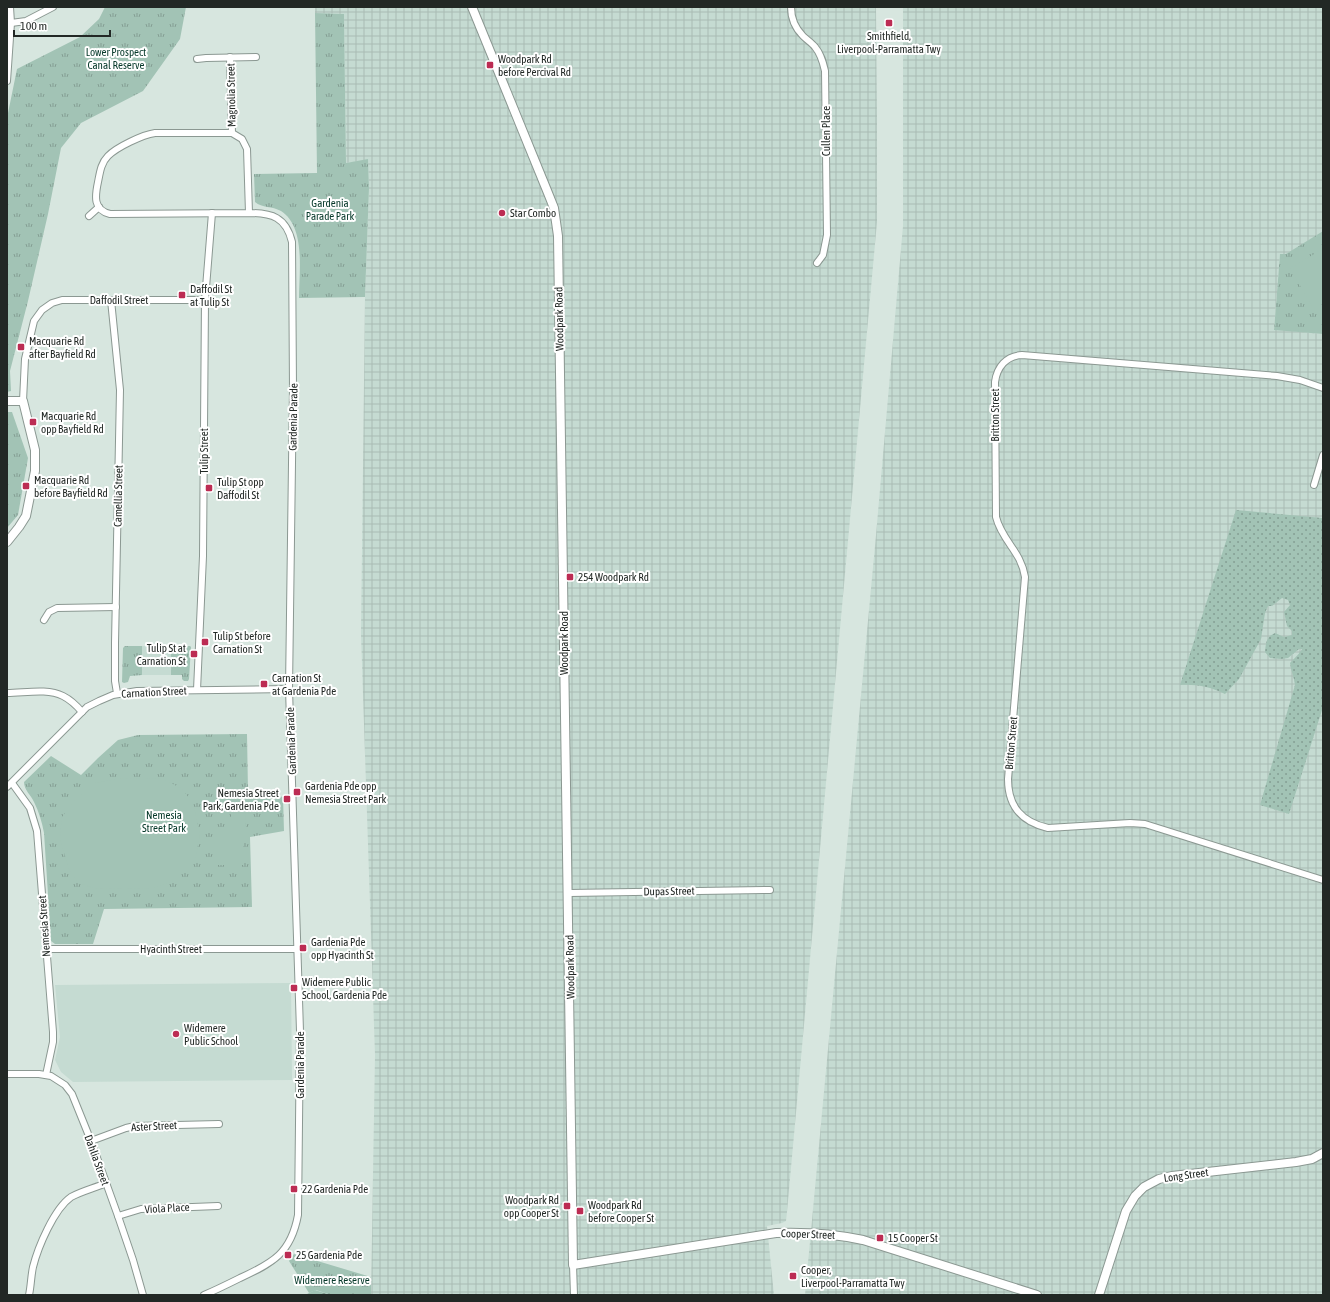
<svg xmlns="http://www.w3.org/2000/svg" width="1330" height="1302" viewBox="0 0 1330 1302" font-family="'Asap Condensed',sans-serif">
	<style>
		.built { fill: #c5dbd2 }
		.industrial { fill: url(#industrial-grid) }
		.grass { fill: url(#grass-dots) }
		.forest { fill: url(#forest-firs) }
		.park { fill: url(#park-tufts) }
		.pitch { fill: #a2c3b5 }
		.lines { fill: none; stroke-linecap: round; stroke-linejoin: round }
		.street-casing { stroke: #8b9892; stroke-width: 8 }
		.secondary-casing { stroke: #8b9892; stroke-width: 10 }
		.street { stroke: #fff; stroke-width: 6 }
		.secondary { stroke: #fff; stroke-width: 8 }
		.poi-dot { fill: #bc2c53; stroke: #fff; stroke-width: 1.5 }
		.labels { text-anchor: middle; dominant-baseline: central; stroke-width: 4; stroke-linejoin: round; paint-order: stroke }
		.poi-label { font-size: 11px; fill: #222825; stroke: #fff; text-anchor: start }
		.park-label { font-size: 11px; fill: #053829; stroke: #fff }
		.street-label { font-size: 11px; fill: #222825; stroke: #fff }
	</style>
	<defs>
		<pattern id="industrial-grid" width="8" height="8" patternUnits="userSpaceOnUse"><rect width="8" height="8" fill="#c5dbd2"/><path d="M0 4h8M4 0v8" fill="none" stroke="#a9bcb4"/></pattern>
		<pattern id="grass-dots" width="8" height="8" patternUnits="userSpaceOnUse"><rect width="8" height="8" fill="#a2c3b5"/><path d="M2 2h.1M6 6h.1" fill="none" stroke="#849e93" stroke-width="1.8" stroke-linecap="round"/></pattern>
		<pattern id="forest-firs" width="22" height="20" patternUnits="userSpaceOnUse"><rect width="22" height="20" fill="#a2c3b5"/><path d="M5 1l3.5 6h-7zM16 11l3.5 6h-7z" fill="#849e93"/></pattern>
		<pattern id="park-tufts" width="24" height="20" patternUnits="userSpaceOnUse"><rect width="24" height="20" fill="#a2c3b5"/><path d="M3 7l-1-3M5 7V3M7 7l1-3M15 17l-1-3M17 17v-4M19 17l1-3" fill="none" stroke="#849e93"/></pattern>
	</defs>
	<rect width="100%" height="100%" fill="#d7e6df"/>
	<g class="built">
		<rect x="142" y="646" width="29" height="29"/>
		<polygon points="291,983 292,1080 73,1082 61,1072 55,1060 60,1037 55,985"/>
	</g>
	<g class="industrial">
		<polygon points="315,7 876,7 877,120 877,222 787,1212 786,1221 782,1223 767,1226 774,1295 371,1295 375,1055 361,634 365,297 369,188 368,160 346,163 344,14 315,13"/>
		<polygon points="903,7 1323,7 1323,231 1286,255 1280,255 1274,329 1323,334 1323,1295 805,1295 876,535 903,226"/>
	</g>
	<path class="grass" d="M 1236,510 L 1323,518 L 1323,707 L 1289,814 L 1260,805 L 1295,685 C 1294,677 1291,671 1290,663 C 1293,660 1301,652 1302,649 L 1299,649 L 1288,658 L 1281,659 L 1270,658 L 1265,652 C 1266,643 1266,637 1275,633 L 1284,637 L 1292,635 L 1292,631 L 1287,626 L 1284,612 L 1290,605 L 1288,600 L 1282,598 L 1272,606 L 1268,606 L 1265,613 L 1261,639 L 1239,679 L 1225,694 C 1211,687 1196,684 1180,685 Z"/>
	<polygon class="forest" points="315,1290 331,1295 305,1295"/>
	<g class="park">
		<polygon points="105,7 186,7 180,39 143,91 81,123 61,148 48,214 28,301 10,371 11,391 7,392 7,118 17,69 80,37 99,19"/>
		<path d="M 315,13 L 344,14 L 346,163 L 368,159 L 369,188 L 365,297 L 299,298 C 299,272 306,227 281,211 C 272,206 262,208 255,202 L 254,174 L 317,173 Z"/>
		<polygon points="1323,231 1323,334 1274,330 1280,254 1286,254"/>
		<polygon points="7,412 12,412 28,458 18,515 7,528"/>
		<polygon points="125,646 142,646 142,675 130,676 128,682 124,683 122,682 123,648"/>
		<polygon points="171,646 190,646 191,647 189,679 188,681 184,681 182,679 182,675 171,675"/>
		<path d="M 247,734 L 248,791 L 283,797 L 284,831 L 250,837 L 252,907 L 104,909 L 93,944 L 55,944 L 51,941 L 44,833 C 42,822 39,812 34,802 C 31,795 24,790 24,782 L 51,756 L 81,775 L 98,758 L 118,740 L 138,735 Z"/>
		<polygon points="294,1254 371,1277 371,1295 331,1295 316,1290 309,1293 289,1261"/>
	</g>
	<g class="pitch">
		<polygon points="1323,249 1323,302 1313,308 1290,268"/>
		<polygon points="122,778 164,779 182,789 193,803 200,834 195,861 173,881 152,888 97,889 78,883 69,869 60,839 62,817 75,800 95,783"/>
		<polygon points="231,798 245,798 246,828 231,828"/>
		<rect x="214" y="833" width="29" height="15"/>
		<rect x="214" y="850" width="29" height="15"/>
	</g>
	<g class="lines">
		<defs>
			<g id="street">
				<path d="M 791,7 C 791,18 795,28 803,36 C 807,40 812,43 815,47 C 821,54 823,62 825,71 L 827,235 L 823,255 L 817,263"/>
				<polyline points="11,23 26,21 53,7"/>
				<polyline points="230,57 232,133"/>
				<polyline points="197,59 206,58 256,57"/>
				<polyline points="7,81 11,23 10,7"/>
				<polyline points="89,216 99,207"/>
				<polyline points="111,300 120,390 115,643 115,681 117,693"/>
				<path d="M 1323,388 L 1300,380 L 1277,376 L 1022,355 C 1006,356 997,367 995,382 L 996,517 C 1002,541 1021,551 1025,577 L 1008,779 C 1008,807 1022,822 1048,828 L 1130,823 L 1145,824 L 1323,880"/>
				<polyline points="23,401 25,359 34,321 42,310 52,303 62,300 205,300"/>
				<polyline points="1314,485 1323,455"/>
				<polyline points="44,620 49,612 57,608 116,607"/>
				<polyline points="197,690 203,556 205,300 212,213"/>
				<path d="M 7,693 C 25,693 47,688 63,696 C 71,700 77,706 82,712"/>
				<polyline points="12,783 30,808 37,831 53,1032 53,1042 46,1075"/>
				<polyline points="7,787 87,707 99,701 113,695 137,691 289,689"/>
				<polyline points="569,893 770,890"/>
				<polyline points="46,949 297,949"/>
				<polyline points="7,1074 39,1074 51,1076 65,1085 72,1094 91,1141 118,1216 133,1260 143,1295"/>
				<polyline points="91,1141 126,1128 135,1126 219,1124"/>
				<polyline points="118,1216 141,1209 218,1206"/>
				<polyline points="573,1265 574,1295"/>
				<path d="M 29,1295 C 31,1286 31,1276 33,1267 C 38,1247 54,1209 71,1197 C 82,1191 95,1188 106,1183"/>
				<path d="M 204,1295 C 216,1290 228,1284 240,1278 C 273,1263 291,1253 298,1215 L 300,1031 L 289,689 L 293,388 L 292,242 C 286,217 272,213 249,213 L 247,149 L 242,139 L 232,133 L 155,133 C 142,135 117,147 108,156 C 101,163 100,172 98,182 C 95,196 93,210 110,214 L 249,213"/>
			</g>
			<g id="secondary">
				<path d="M 472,7 L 548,193 L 554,208 L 558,236 C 564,579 569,922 573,1265 L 776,1233 C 805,1232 835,1234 863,1240 L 1037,1295"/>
				<polyline points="7,401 23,401 35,450 35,471 26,516 19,527 7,542"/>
				<polyline points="1099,1295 1126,1211 1135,1196 1144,1187 1159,1179 1172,1176 1296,1162 1312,1159 1323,1153"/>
			</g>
		</defs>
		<use href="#street" class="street-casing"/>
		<use href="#secondary" class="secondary-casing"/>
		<use href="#street" class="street"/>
		<use href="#secondary" class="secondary"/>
	</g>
	<g class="poi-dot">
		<rect x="885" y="19" width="8" height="8" rx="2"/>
		<rect x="486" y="61" width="8" height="8" rx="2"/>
		<circle cx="502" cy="213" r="4"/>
		<rect x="178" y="291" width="8" height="8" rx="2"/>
		<rect x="17" y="343" width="8" height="8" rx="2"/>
		<rect x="29" y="418" width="8" height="8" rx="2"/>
		<rect x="22" y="482" width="8" height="8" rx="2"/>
		<rect x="205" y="484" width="8" height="8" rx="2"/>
		<rect x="566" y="573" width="8" height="8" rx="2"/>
		<rect x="201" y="638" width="8" height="8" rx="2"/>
		<rect x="190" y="650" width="8" height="8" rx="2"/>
		<rect x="260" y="680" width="8" height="8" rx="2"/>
		<rect x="293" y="788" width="8" height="8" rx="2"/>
		<rect x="283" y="795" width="8" height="8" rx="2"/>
		<rect x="299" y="944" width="8" height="8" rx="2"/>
		<rect x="290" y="984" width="8" height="8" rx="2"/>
		<circle cx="176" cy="1034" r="4"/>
		<rect x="290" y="1185" width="8" height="8" rx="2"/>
		<rect x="563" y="1202" width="8" height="8" rx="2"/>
		<rect x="576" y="1207" width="8" height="8" rx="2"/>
		<rect x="876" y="1234" width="8" height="8" rx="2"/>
		<rect x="284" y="1251" width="8" height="8" rx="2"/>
		<rect x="789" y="1272" width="8" height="8" rx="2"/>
	</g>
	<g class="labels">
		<g class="poi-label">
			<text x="889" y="36" text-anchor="middle">Smithfield,<tspan x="889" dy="13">Liverpool-Parramatta Twy</tspan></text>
			<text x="498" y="59">Woodpark Rd<tspan x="498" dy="13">before Percival Rd</tspan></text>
			<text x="510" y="213">Star Combo</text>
			<text x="190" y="289">Daffodil St<tspan x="190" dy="13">at Tulip St</tspan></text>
			<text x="29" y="341">Macquarie Rd<tspan x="29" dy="13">after Bayfield Rd</tspan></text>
			<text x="41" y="416">Macquarie Rd<tspan x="41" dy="13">opp Bayfield Rd</tspan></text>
			<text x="34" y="480">Macquarie Rd<tspan x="34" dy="13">before Bayfield Rd</tspan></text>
			<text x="217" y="482">Tulip St opp<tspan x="217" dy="13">Daffodil St</tspan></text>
			<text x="578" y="577">254 Woodpark Rd</text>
			<text x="213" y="636">Tulip St before<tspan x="213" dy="13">Carnation St</tspan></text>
			<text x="186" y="648" text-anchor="end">Tulip St at<tspan x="186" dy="13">Carnation St</tspan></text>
			<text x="272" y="678">Carnation St<tspan x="272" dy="13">at Gardenia Pde</tspan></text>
			<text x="305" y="786">Gardenia Pde opp<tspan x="305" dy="13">Nemesia Street Park</tspan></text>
			<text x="279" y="793" text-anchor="end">Nemesia Street<tspan x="279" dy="13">Park, Gardenia Pde</tspan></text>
			<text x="311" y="942">Gardenia Pde<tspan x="311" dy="13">opp Hyacinth St</tspan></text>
			<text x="302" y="982">Widemere Public<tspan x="302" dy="13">School, Gardenia Pde</tspan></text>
			<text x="184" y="1028">Widemere<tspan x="184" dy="13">Public School</tspan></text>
			<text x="302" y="1189">22 Gardenia Pde</text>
			<text x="559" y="1200" text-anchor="end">Woodpark Rd<tspan x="559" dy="13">opp Cooper St</tspan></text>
			<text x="588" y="1205">Woodpark Rd<tspan x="588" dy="13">before Cooper St</tspan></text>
			<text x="888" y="1238">15 Cooper St</text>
			<text x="296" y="1255">25 Gardenia Pde</text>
			<text x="801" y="1270">Cooper,<tspan x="801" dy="13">Liverpool-Parramatta Twy</tspan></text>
		</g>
		<g class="park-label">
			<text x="116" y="52">Lower Prospect<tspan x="116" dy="13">Canal Reserve</tspan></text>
			<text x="330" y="203">Gardenia<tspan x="330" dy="13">Parade Park</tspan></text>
			<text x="164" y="815">Nemesia<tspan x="164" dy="13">Street Park</tspan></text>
			<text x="332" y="1280">Widemere Reserve</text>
		</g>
		<g class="street-label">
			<text transform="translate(231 95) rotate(-91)">Magnolia Street</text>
			<text transform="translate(826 131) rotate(-90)">Cullen Place</text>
			<text x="119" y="300">Daffodil Street</text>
			<text transform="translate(559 319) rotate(-91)">Woodpark Road</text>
			<text transform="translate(995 415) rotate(-90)">Britton Street</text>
			<text transform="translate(293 417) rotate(-89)">Gardenia Parade</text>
			<text transform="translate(204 451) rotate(-90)">Tulip Street</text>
			<text transform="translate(118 496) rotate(-89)">Camellia Street</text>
			<text transform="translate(564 643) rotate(-90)">Woodpark Road</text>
			<text transform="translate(154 692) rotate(-3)">Carnation Street</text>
			<text transform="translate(291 741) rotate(-92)">Gardenia Parade</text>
			<text transform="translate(1011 743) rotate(-85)">Britton Street</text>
			<text transform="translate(669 891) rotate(-1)">Dupas Street</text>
			<text transform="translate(44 926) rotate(-94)">Nemesia Street</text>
			<text x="171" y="949">Hyacinth Street</text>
			<text transform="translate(570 967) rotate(-91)">Woodpark Road</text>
			<text transform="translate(300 1065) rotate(-90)">Gardenia Parade</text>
			<text transform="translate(154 1126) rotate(-3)">Aster Street</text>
			<text transform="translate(97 1160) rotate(70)">Dahlia Street</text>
			<text transform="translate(1186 1175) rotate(-8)">Long Street</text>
			<text transform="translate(167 1208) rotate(-3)">Viola Place</text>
			<text transform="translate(808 1234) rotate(2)">Cooper Street</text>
		</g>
	</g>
	<rect width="1330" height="1302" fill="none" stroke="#222825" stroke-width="16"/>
	<path d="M14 30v6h96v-6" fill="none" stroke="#222825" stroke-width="2"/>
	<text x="20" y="30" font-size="12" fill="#222825" stroke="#ffffff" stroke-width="3" paint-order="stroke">100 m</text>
</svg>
